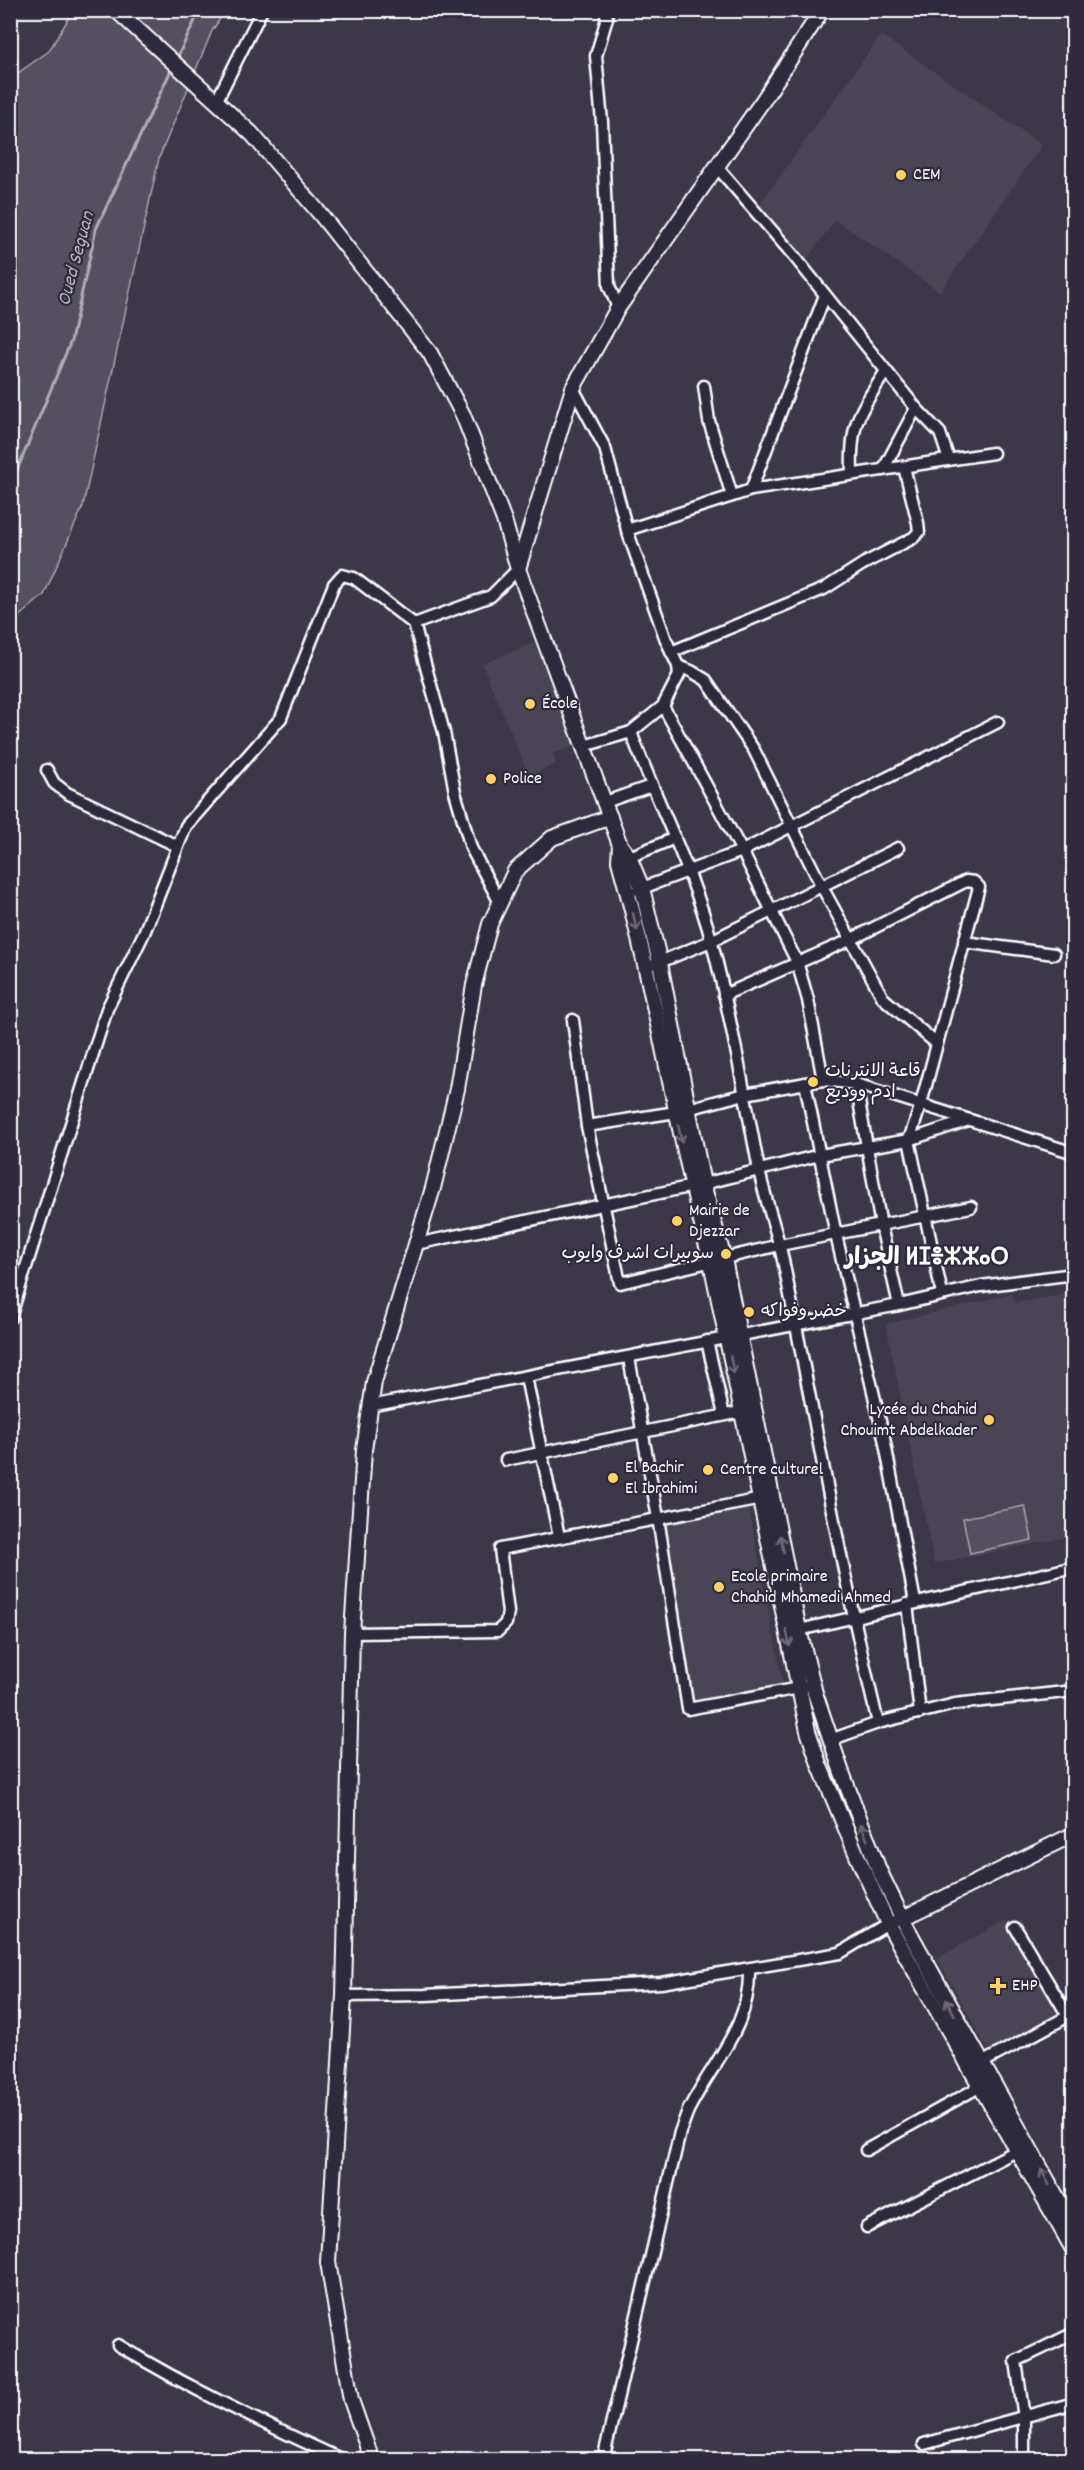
<svg xmlns="http://www.w3.org/2000/svg" width="1084" height="2470" viewBox="0 0 1084 2470" font-family="Dekko,'Playpen Sans Arabic','Noto Sans Tifinagh',sans-serif">
	<style>
		.built { fill: #494455 }
		.green { fill: #555060; stroke: #aaa8b0; stroke-width: 1.5 }
		.lines { fill: none; stroke-linecap: round; stroke-linejoin: round }
		.stream { stroke: #afadb4; stroke-width: 3 }
		.street-casing { stroke: #fff; stroke-width: 15 }
		.secondary-casing { stroke: #fff; stroke-width: 18 }
		.street { stroke: #2f2a3d; stroke-width: 10 }
		.secondary { stroke: #2f2a3d; stroke-width: 14 }
		.oneway { stroke: #6d6a77 }
		.poi-dot { fill: #ffd166; stroke: #2f2a3d; stroke-width: 2 }
		.labels { text-anchor: middle; dominant-baseline: central; stroke-width: 4.5; stroke-linejoin: round; paint-order: stroke }
		.poi-label { font-size: 18px; fill: #fff; stroke: #2f2a3d; text-anchor: start }
		.water-label { font-size: 20px; font-style: italic; fill: #b5b4ba; stroke: #2f2a3d }
		.district-label { font-size: 24px; font-weight: bold; fill: #fff; stroke: #2f2a3d }
	</style>
	<rect width="100%" height="100%" fill="#3c3749"/>
	<filter id="ink" filterUnits="userSpaceOnUse"><feTurbulence type="fractalNoise" baseFrequency=".0167" numOctaves="2"/><feDisplacementMap in="SourceGraphic" scale="12" xChannelSelector="R" yChannelSelector="G"/><feConvolveMatrix kernelMatrix="1 2 1 2 8 2 1 2 1" color-interpolation-filters="sRGB"/></filter>
	<g filter="url(#ink)">
		<g class="built">
			<polygon points="881,35 1042,145 940,292 835,220 807,259 759,205"/>
			<polygon points="536,642 577,745 553,754 556,764 529,776 482,664"/>
			<polygon points="1073,1293 1074,1516 1066,1517 1072,1536 934,1564 886,1324 1012,1294 1015,1303"/>
			<polygon points="749,1508 783,1684 694,1700 665,1525"/>
			<polygon points="1007,1920 1059,2015 990,2054 937,1958"/>
		</g>
		<g class="green">
			<polygon points="73,11 225,11 212,31 159,158 83,506 44,595 11,623 11,78 49,51"/>
			<polygon points="1025,1506 1032,1540 970,1553 963,1518"/>
		</g>
		<g class="lines">
			<g class="stream">
				<polyline points="176,60 200,10"/>
				<polyline points="10,487 71,341 96,229 173,66"/>
			</g>
			<defs>
				<g id="street">
					<polyline points="605,10 607,18 596,56 602,122 609,286 618,308"/>
					<polyline points="216,102 262,10"/>
					<polyline points="717,167 794,256 916,408 940,433 949,460"/>
					<polyline points="704,386 709,421 732,496"/>
					<polyline points="573,388 605,448 627,530 666,640 678,666 679,675 663,706 631,732 584,746"/>
					<polyline points="883,470 916,408"/>
					<path d="M 852,474 C 850,422 859,413 886,371"/>
					<polyline points="751,490 825,295"/>
					<polyline points="627,530 751,490 993,453"/>
					<polyline points="414,624 444,732 455,792 471,848 500,903"/>
					<polyline points="671,652 824,589 863,564 913,538 919,532 918,523 904,467"/>
					<polyline points="678,666 691,671 706,680 754,750 822,887 883,998 937,1044"/>
					<polyline points="663,706 742,851 797,962 808,1000 823,1080"/>
					<path d="M 631,732 C 657,803 693,870 712,943 C 731,1017 744,1091 758,1165 C 764,1197 776,1228 783,1260 C 814,1414 841,1570 878,1723 L 830,1740"/>
					<polyline points="47,770 54,783 67,793 177,846"/>
					<polyline points="605,802 651,786"/>
					<polyline points="622,860 675,838"/>
					<polyline points="637,890 742,851 998,722"/>
					<polyline points="964,942 1054,954"/>
					<polyline points="655,964 711,941 898,848"/>
					<polyline points="724,995 850,940 966,881 974,882 979,887 921,1104 909,1140 942,1294"/>
					<polyline points="573,1020 587,1126 620,1283 780,1245 971,1207"/>
					<polyline points="805,1083 836,1235 884,1438 915,1602"/>
					<polyline points="856,1084 881,1226 899,1305"/>
					<polyline points="587,1126 676,1112 745,1094 823,1080 856,1084 1074,1153"/>
					<polyline points="416,1244 703,1184 820,1155 909,1140 969,1120"/>
					<polyline points="10,1318 107,1009 144,933 186,826 281,718 334,584 342,575 354,578 414,624 491,596 518,569"/>
					<polyline points="707,1341 724,1415"/>
					<polyline points="629,1358 658,1518 688,1709 804,1687"/>
					<polyline points="526,1377 559,1537"/>
					<polyline points="370,1406 899,1305 981,1286 1074,1274"/>
					<polyline points="506,1460 741,1412"/>
					<polyline points="907,1604 920,1713"/>
					<polyline points="799,1630 1074,1567"/>
					<polyline points="352,1633 498,1631 506,1623 508,1612 500,1549 767,1498"/>
					<polyline points="878,1723 955,1704 1074,1691"/>
					<polyline points="1015,1927 1074,2026"/>
					<polyline points="344,1996 425,1995 661,1983 840,1953 888,1924 903,1918"/>
					<polyline points="976,2066 1074,2013"/>
					<polyline points="866,2150 981,2086"/>
					<polyline points="867,2227 1022,2148"/>
					<path d="M 118,2345 C 190,2389 267,2425 343,2460"/>
					<polyline points="924,2444 1074,2403"/>
					<path d="M 603,2460 L 680,2132 C 684,2123 686,2113 691,2105 C 715,2059 751,2025 749,1969"/>
					<polyline points="1024,2460 1024,2418 1016,2361 1074,2333"/>
				</g>
				<g id="secondary">
					<polyline points="116,10 252,134 321,215 430,353 463,415 504,520 518,569 620,845 629,857 642,888 660,963 703,1184 724,1259 799,1630 815,1693 841,1770 879,1870 907,1928 1074,2228"/>
					<polyline points="518,569 573,388 618,308 764,99 822,10"/>
					<path d="M 620,845 L 619,861 C 656,993 676,1129 711,1262 L 799,1688 L 808,1731 L 819,1764 L 858,1858 L 888,1924 L 1074,2251"/>
					<polyline points="903,1918 1074,1834"/>
					<polyline points="372,2460 351,2400 328,2262 344,1996 352,1633 364,1450 374,1382 433,1188 457,1089 474,985 490,924 515,871 552,838 610,817"/>
				</g>
			</defs>
			<use href="#street" class="street-casing"/>
			<use href="#secondary" class="secondary-casing"/>
			<use href="#street" class="street"/>
			<use href="#secondary" class="secondary"/>
		</g>
		<defs><path id="oneway-shaft" d="M-6 0H5M1.5-3L5.5 0L1.5 3" fill="none" stroke-width="1.6" stroke-linecap="round" stroke-linejoin="round" transform="scale(1.5)"/></defs>
		<g class="oneway">
			<use href="#oneway-shaft" transform="translate(635 922) rotate(77)"/>
			<use href="#oneway-shaft" transform="translate(680 1134) rotate(79)"/>
			<use href="#oneway-shaft" transform="translate(732 1365) rotate(78)"/>
			<use href="#oneway-shaft" transform="translate(782 1544) rotate(-101)"/>
			<use href="#oneway-shaft" transform="translate(788 1638) rotate(78)"/>
			<use href="#oneway-shaft" transform="translate(864 1832) rotate(-111)"/>
			<use href="#oneway-shaft" transform="translate(950 2007) rotate(-119)"/>
			<use href="#oneway-shaft" transform="translate(1045 2177) rotate(-119)"/>
		</g>
	</g>
	<g class="poi-dot">
		<circle cx="901" cy="175" r="6"/>
		<circle cx="530" cy="704" r="6"/>
		<circle cx="491" cy="779" r="6"/>
		<circle cx="813" cy="1082" r="6"/>
		<circle cx="677" cy="1221" r="6"/>
		<circle cx="726" cy="1254" r="6"/>
		<circle cx="749" cy="1312" r="6"/>
		<circle cx="989" cy="1420" r="6"/>
		<circle cx="708" cy="1470" r="6"/>
		<circle cx="613" cy="1478" r="6"/>
		<circle cx="719" cy="1587" r="6"/>
		<path d="M995 1977h6v6h6v6h-6v6h-6v-6h-6v-6h6z"/>
	</g>
	<g class="labels">
		<g class="poi-label">
			<text x="913" y="175">CEM</text>
			<text x="542" y="704">École</text>
			<text x="503" y="779">Police</text>
			<text x="825" y="1072">قاعة الانترنات<tspan x="825" dy="21">ادم ووديع</tspan></text>
			<text x="689" y="1211">Mairie de<tspan x="689" dy="21">Djezzar</tspan></text>
			<text x="714" y="1254" text-anchor="end">سوبيرات اشرف وايوب</text>
			<text x="761" y="1312">خضر وفواكه</text>
			<text x="977" y="1410" text-anchor="end">Lycée du Chahid<tspan x="977" dy="21">Chouimt Abdelkader</tspan></text>
			<text x="625" y="1468">El Bachir<tspan x="625" dy="21">El Ibrahimi</tspan></text>
			<text x="720" y="1470">Centre culturel</text>
			<text x="731" y="1577">Ecole primaire<tspan x="731" dy="21">Chahid Mhamedi Ahmed</tspan></text>
			<text x="1012" y="1986">EHP</text>
		</g>
		<g class="water-label">
			<text transform="translate(77 259) rotate(-75)">Oued Seguan</text>
		</g>
		<g class="district-label">
			<text x="927" y="1259">الجزار ⵍⵊⴻⵣⵣⴰⵔ</text>
		</g>
	</g>
	<rect width="1084" height="2470" fill="none" stroke="#2f2a3d" stroke-width="36"/>
	<rect x="18" y="18" width="1048" height="2434" fill="none" stroke="#fff" stroke-width="2" filter="url(#ink)"/>
</svg>
